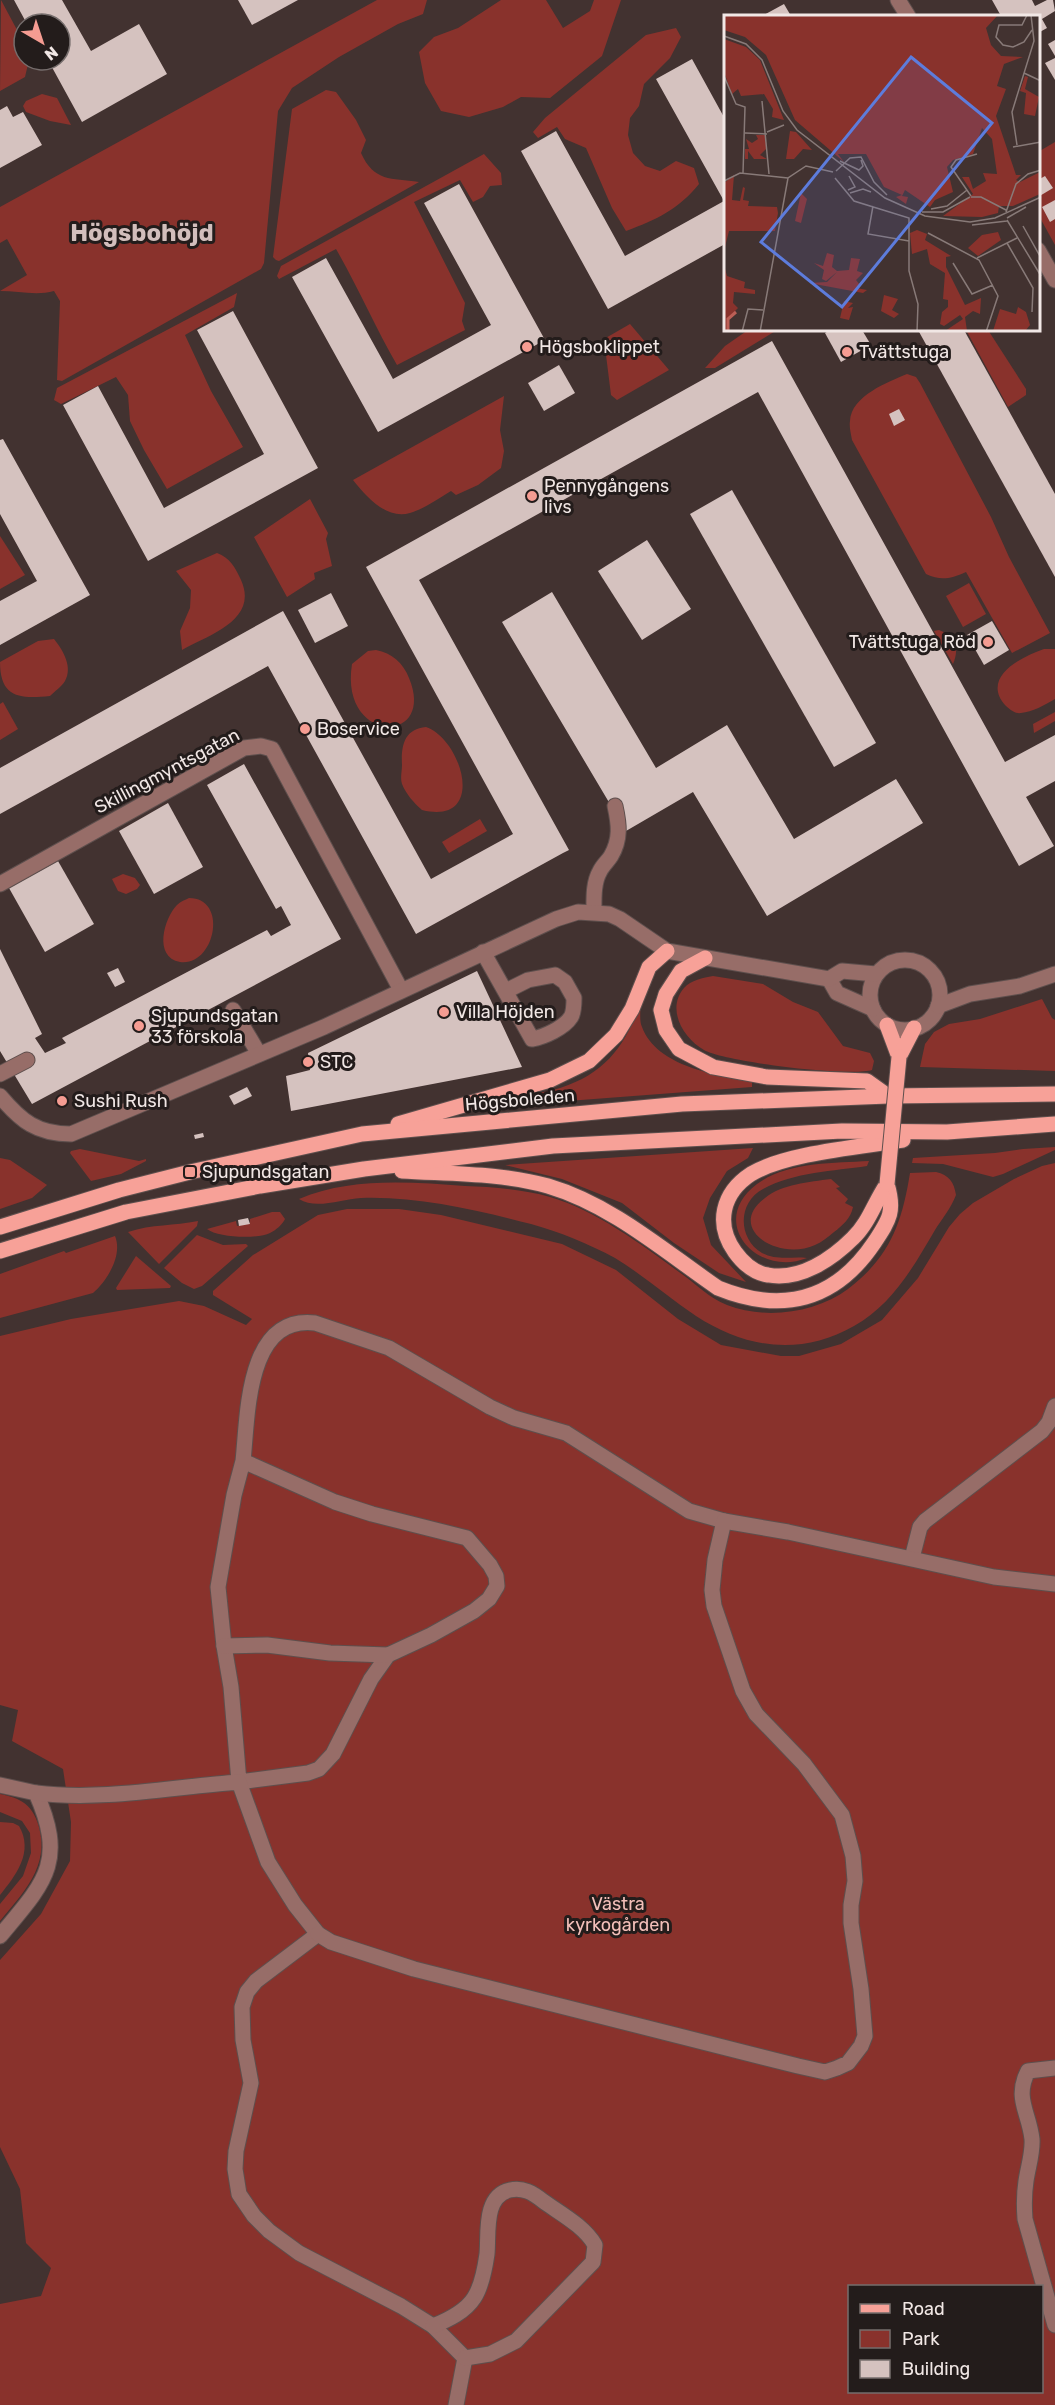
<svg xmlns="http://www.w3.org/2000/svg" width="1055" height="2405" viewBox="0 0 1055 2405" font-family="Rubik,sans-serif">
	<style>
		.green { fill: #89322c; fill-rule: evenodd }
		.building { fill: #d5c2bf }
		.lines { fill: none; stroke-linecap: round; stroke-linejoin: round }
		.minor-casing { stroke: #5e4f4d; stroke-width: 17 }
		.major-casing { stroke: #5e4f4d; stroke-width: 17 }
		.minor { stroke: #976d68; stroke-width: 15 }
		.major { stroke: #f7a198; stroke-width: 15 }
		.major-bridge-casing { stroke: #5e4f4d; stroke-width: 17; stroke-linecap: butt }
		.major-bridge { stroke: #f7a198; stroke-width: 15 }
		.poi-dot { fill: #f59c92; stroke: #231c1b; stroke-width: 2 }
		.labels { text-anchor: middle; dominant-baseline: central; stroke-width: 6; stroke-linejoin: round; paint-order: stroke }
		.poi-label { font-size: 18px; fill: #f1e7e5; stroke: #231c1b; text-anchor: start }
		.street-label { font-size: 18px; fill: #f1e7e5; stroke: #231c1b }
		.park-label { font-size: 18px; fill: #f3bfb9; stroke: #231c1b }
		.district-label { font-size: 24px; font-weight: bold; fill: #d2bebc; stroke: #231c1b }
		.inset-river { fill: none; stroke: #bc5f56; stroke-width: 3 }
		.inset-road { fill: none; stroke: #887a78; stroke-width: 1.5 }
		.view { fill: #5d7cdc; fill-opacity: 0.15; stroke: #5d7cdc; stroke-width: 3 }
		.inset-edge { fill: none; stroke: #f1e7e5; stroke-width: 3 }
	</style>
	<rect width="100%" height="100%" fill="#423230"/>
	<g class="green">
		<polygon points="1,0 24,43 24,60 29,60 25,77 0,91"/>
		<path d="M 377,0 L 427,0 L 423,14 L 398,24 L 339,57 L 292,88 L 278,111 L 264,263 L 261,269 L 62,381 L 57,380 L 60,301 L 54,291 C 37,296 18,291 0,291 L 27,275 L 7,239 L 0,243 L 0,207 Z"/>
		<polygon points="501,0 546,0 563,28 590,11 594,0 621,0 602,56 550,98 521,97 503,107 469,117 441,111 425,83 419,52 434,37 458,28"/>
		<path d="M 676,28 L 681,37 L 670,58 L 644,84 L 639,106 L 630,118 L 628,135 L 633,153 L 645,166 L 660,171 L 676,161 L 694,168 L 699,184 C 679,209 656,220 626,231 L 612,208 L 586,148 L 565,139 L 557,127 L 538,138 L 533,132 L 545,118 L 646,35 Z"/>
		<path d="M 326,90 L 336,92 L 356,120 L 366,140 L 361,153 C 374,182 391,178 419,182 L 279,261 L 276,260 L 273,257 L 292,109 Z"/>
		<polygon points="42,94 57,98 71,125 50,121 26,112 23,106 26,101"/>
		<polygon points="1055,142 1055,245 1039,216 1038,152"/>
		<path d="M 484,154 L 501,173 L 502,185 L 490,186 L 483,197 L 473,202 L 460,180 L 414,202 L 465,303 L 462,321 L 465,330 L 397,365 C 375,327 358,287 336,249 L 279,279 L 277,276 L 281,266 Z"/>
		<polygon points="237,293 234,307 185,335 211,391 243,447 167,489 144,450 130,421 128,395 116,377 61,404 54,400 57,388"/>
		<polygon points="630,324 669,370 617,400 611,395 604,339"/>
		<polygon points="748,330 777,330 715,368 705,368 725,346"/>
		<polygon points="966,330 988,330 1026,389 1026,395 1008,407"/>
		<path d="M 907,374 L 916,377 L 920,383 L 991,517 L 1009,557 L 1050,633 L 1012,653 L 966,572 C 950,579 941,581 926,574 L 852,440 C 851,434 849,427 850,421 C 851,396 888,382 907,374 Z"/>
		<path d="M 504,396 L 500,430 L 504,451 L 501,468 L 478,485 L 456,495 L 451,491 C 439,498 424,509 410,513 C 386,520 366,496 353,480 Z"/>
		<polygon points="310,499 328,533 326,539 332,566 314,573 315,579 287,597 254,537"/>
		<polygon points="0,536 25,575 0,589"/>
		<path d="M 217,553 C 230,558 235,567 241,580 C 259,620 209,635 182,650 L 180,631 L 190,608 L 191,590 L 176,571 Z"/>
		<polygon points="969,583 986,614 963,627 946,596"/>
		<path d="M 939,630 C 955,636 960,647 953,664 L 934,631 Z"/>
		<path d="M 54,639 C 63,650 73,667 65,681 C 62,686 54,692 50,696 C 20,699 0,698 0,662 L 38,641 Z"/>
		<path d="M 1044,649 L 1055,649 L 1055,699 C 1045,705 1032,712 1021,713 C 1015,714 1009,709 1005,705 C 981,677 1021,657 1044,649 Z"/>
		<path d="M 376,650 C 392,653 403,663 409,678 C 437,745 339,745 352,664 L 368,651 Z"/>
		<polygon points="3,702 18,729 0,740 0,704"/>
		<polygon points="1055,712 1055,721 1034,733 1033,724"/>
		<path d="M 426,727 C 463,740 487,826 422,810 C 414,803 406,794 402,784 C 400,778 402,771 402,765 C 401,746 404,729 426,727 Z"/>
		<polygon points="480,819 487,831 449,853 442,842"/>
		<polygon points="123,874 135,878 140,885 137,889 126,894 118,891 112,879"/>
		<path d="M 189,898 C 229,898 215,967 180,962 C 153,957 164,918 177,905 C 181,901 185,900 189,898 Z"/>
		<path d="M 713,976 L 763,984 L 793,1002 L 818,1012 L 843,1046 L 870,1053 L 874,1061 L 872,1070 C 850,1077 725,1062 704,1050 C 683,1038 666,1009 684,988 C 691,980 703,978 713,976 Z"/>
		<polygon points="1042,999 1052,1018 1055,1020 1055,1071 920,1067 925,1044 934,1032 949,1024 980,1019"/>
		<path d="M 640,1004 C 641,1011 639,1021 642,1027 C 657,1067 716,1075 752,1081 L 752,1087 L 515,1105 C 524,1095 540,1093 553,1090 C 601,1077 624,1050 640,1004 Z"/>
		<polygon points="1055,1147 1055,1150 1003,1174 993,1177 943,1164 912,1163 913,1158 995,1153 1023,1149"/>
		<polygon points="753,1148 748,1158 727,1171 710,1198 703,1218 711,1245 746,1282 719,1273 674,1243 622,1203 562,1179 505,1165"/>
		<polygon points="80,1149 139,1161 146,1159 146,1161 121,1174 91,1181 70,1153 71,1151"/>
		<polygon points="0,1158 10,1160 47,1185 32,1198 0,1209"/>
		<path d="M 869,1161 L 867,1166 C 834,1171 794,1172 763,1189 C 738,1202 737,1238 762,1253 C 778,1261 792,1256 807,1258 C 756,1278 707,1221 757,1184 C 787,1162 833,1163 869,1161 Z"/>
		<path d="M 1055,1163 L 1055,2405 L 0,2405 L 0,2304 L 41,2296 L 51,2268 L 26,2243 L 20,2189 L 0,2147 L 0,1960 L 41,1914 L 70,1861 L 71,1822 L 63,1769 L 12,1741 L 18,1710 L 0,1705 L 0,1336 L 71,1319 L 179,1301 L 204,1306 L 246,1325 L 252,1319 L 213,1295 L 213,1291 L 253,1255 L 318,1215 L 347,1209 L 399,1209 L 441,1215 L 562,1244 L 616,1270 L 678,1319 L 721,1345 L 781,1356 L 799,1356 L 841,1344 L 882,1320 L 918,1278 L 949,1227 L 960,1214 L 973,1203 L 1014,1179 L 1042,1166 ZM 850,2286 L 1042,2286 L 1042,2392 L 850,2392 Z"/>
		<path d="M 936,1172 C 949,1175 954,1182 956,1195 C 951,1208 942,1219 935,1230 C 914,1266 892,1305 854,1326 C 801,1356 747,1349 696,1316 C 669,1298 643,1275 615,1258 C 589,1244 560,1232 531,1224 C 477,1210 417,1196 361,1198 C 341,1199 316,1210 299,1199 C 351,1177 410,1182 465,1186 C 492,1187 523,1189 550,1197 C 595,1210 641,1244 679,1272 C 695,1283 709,1298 727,1305 C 765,1320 816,1313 848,1289 C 890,1257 902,1223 910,1173 Z"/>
		<path d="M 831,1179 L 840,1187 L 836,1188 L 848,1199 L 845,1203 L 853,1207 C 851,1218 842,1226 834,1232 C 828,1237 822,1242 815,1245 C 778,1262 725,1228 765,1198 C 782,1184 809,1182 831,1179 Z"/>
		<path d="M 272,1212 L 280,1212 L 285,1219 C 282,1225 276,1230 270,1233 C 258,1239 218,1238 207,1229 L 236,1221 L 237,1226 L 250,1223 L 250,1219 Z"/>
		<path d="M 198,1221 L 197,1226 L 159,1264 L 128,1232 C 152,1224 174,1226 198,1221 Z"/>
		<polygon points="197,1235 223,1245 246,1244 248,1246 202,1286 194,1289 182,1283 164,1268"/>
		<path d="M 115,1236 C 123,1255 107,1281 93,1293 L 0,1318 L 0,1274 L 64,1251 L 66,1253 Z"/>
		<polygon points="136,1256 171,1286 170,1288 117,1290 116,1288"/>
		<path d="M 0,1794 C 21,1798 33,1805 39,1827 C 50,1866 23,1893 0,1921 L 0,1904 L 23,1876 L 31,1853 L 30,1833 L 22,1821 L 0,1812 Z"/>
		<path d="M 0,1822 L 13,1823 L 19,1826 C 34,1852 16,1875 0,1895 Z"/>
	</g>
	<g class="building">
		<polygon points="14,0 62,0 91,51 139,24 167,74 82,122 48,60 60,60 60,24 27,24"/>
		<polygon points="238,0 298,0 252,25"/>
		<polygon points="992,0 1032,0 1035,6 1047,0 1053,0 1055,11 1042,19 1047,28 1038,33 1038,16 1001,16"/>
		<polygon points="784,4 791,16 762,16"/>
		<polygon points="1055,40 1055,56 1048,44"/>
		<polygon points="1055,58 1055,80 1045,63"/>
		<polygon points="692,59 725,119 725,244 608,309 521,151 556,131 625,256 724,201 656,79"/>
		<polygon points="7,106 13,117 23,112 42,145 0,168 0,110"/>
		<polygon points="1045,176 1053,188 1038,197 1038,180"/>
		<polygon points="459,184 545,340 378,432 292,277 326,258 393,379 491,325 424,203"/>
		<polygon points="1055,200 1055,219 1050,222 1042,207"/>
		<polygon points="233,311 318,468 148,561 63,405 98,386 164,508 264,454 197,330"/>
		<polygon points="830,330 862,330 871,345 841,362 825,333"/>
		<polygon points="918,330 964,330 1055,494 1055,577"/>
		<polygon points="772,341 1005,762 1055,735 1055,781 1026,797 1054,846 1019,866 758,392 419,580 569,850 563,853 416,934 268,666 0,814 0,768 283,611 431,879 513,834 366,567"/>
		<polygon points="559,365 575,393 544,411 528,383"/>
		<polygon points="899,409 905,420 894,426 889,414"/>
		<polygon points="3,439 90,595 0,645 0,601 37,581 0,514 0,440"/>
		<polygon points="732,490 876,743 834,767 690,514"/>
		<polygon points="647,540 691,609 642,640 598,571"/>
		<polygon points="552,592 656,768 727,725 794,839 896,779 923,823 767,916 693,792 626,831 502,622"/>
		<polygon points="331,593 348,626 315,643 298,610"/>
		<polygon points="992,621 1009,650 984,665 967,635"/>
		<polygon points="244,764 341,939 32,1104 0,1051 0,949 42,1034 35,1038 45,1053 66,1043 62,1038 267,930 271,936 291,925 281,906 276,909 207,785"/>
		<polygon points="168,803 203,867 154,894 119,831"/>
		<polygon points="58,861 94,924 45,952 9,888"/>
		<polygon points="118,968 125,982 115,987 107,973"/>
		<polygon points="477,971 522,1067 291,1111 286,1076 310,1070 308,1053"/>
		<polygon points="247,1087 252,1096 234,1105 229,1096"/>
		<polygon points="203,1133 204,1137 195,1139 194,1135"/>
		<polygon points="248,1218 250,1224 239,1226 238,1220"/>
	</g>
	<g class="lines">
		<defs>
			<g id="minor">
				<polyline points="898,0 908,16"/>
				<polyline points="1038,250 1055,280"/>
				<polyline points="0,884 244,748 261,746 272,749 401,990"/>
				<path d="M 594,912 C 594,899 593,883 600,871 C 603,865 608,861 611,856 C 621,839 619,824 615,806"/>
				<path d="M 483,952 L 532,1039 C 544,1037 564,1028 571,1017 C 574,1012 574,1004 574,998 L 565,982 L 555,975 L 528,980 L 506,991"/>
				<circle cx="905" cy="995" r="35"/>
				<polyline points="829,979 837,993 873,1009"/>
				<polyline points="938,1006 970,994 1020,986 1055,974"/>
				<polyline points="233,1010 259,1054"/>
				<polyline points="0,1074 27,1060"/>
				<path d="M 0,1096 C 21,1121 37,1134 71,1134 L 324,1027 L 556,919 L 578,912 L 609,914 L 620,919 L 667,951 L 829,979 L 842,971 L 876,974"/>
				<path d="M 243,1461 L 234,1495 L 218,1587 L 224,1646 L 231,1687 L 239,1782 L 308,1773 L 319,1769 L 333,1754 L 371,1679 L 388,1655 L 431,1635 L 474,1611 L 489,1599 L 497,1586 L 496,1576 L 490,1565 L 467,1538 L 372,1514 L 335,1502 L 243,1461 C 248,1415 246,1315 315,1323 L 389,1348 L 490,1407 L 514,1418 L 566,1433 L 689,1511 L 724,1521"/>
				<polyline points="912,1558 920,1527 925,1521 1042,1431 1049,1422 1055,1406"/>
				<polyline points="224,1646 267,1645 330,1653 388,1655"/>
				<path d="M 0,1785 L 36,1793 C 67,1863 44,1883 0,1936"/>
				<path d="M 36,1793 C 103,1801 172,1787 239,1782 L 268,1862 L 295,1905 L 318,1934 L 256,1981 L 247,1992 L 242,2007 L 243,2040 L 251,2083 L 236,2151 L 235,2169 L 239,2194 L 254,2216 L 269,2231 L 299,2253 L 401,2306 L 433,2326 L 465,2358 L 456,2405"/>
				<polyline points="318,1934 331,1942 414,1969 798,2066 825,2072 837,2068 848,2063 861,2046 865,2036 861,1989 851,1923 851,1905 855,1881 853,1856 842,1815 804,1764 756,1714 743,1691 714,1606 712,1590 715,1560 724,1521 788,1532 994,1577 1055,1584"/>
				<path d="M 1055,2068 L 1028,2071 C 1014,2098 1029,2112 1032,2139 C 1033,2153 1028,2167 1026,2181 C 1024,2194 1024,2206 1025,2219 L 1055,2325"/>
				<path d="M 433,2326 C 448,2320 465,2312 474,2298 C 482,2286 485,2268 487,2254 C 489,2234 483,2196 510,2190 C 523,2187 533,2193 543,2201 C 561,2214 584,2226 595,2245 L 593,2262 L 516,2341 L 490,2354 L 465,2358"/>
			</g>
			<g id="major">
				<polyline points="705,958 681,971 666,994 661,1010 666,1030 679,1049 713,1067 767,1077 867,1081 888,1096"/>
				<polyline points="887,1025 899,1057"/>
				<polyline points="899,1057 914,1028"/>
				<polyline points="398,1124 550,1080 589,1061 616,1035 632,1009 649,967 667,951"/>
				<path d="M 402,1171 C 450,1174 502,1173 548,1186 C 612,1205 664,1251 718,1288 C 782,1314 835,1301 874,1243 C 890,1219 895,1211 887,1184"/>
				<path d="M 887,1184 C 875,1201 869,1223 853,1238 C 832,1259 800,1281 768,1275 C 754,1273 743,1263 735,1252 C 715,1224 722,1193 751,1174 C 786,1153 861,1147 903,1140"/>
				<polyline points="0,1227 119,1190 190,1172 362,1134 682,1104 888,1096 1055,1094"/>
				<polyline points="0,1251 126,1212 260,1186 364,1169 553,1146 842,1131 947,1132 1055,1124"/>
			</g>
		</defs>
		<use href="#minor" class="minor-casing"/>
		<use href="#major" class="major-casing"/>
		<use href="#minor" class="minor"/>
		<use href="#major" class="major"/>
		<defs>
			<polyline id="major-bridge" points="887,1184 899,1057"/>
		</defs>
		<use href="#major-bridge" class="major-bridge-casing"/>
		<use href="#major-bridge" class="major-bridge"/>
	</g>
	<g class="poi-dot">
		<circle cx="527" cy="347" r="6"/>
		<circle cx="847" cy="352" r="6"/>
		<circle cx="532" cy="496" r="6"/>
		<circle cx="988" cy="642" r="6"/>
		<circle cx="305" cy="729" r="6"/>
		<circle cx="444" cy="1012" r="6"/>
		<circle cx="139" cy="1026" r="6"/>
		<circle cx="308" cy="1062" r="6"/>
		<circle cx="62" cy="1101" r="6"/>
		<rect x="184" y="1166" width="12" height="12" rx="3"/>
	</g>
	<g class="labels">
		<g class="poi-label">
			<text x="539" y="347">Högsboklippet</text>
			<text x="859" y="352">Tvättstuga</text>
			<text x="544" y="486">Pennygångens<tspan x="544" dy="21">livs</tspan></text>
			<text x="976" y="642" text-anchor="end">Tvättstuga Röd</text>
			<text x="317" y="729">Boservice</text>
			<text x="456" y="1012">Villa Höjden</text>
			<text x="151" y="1016">Sjupundsgatan<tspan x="151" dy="21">33 förskola</tspan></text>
			<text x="320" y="1062">STC</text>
			<text x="74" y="1101">Sushi Rush</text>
			<text x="202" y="1172">Sjupundsgatan</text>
		</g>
		<g class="street-label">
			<text transform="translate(167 771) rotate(-28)">Skillingmyntsgatan</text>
			<text transform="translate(520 1100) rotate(-5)">Högsboleden</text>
		</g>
		<g class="park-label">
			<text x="618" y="1904">Västra<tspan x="618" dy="21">kyrkogården</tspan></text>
		</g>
		<g class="district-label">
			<text x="142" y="233">Högsbohöjd</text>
		</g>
	</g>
	<g transform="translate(724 15)">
		<rect width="316" height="316" fill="#423230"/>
		<path d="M 0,0 L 274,0 L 262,13 L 267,30 L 277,41 L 299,42 L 280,49 L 273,71 L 282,74 L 272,101 L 292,160 L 297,160 L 292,165 L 296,167 L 316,157 L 316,179 L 289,191 L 275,191 L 274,198 L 258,202 L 219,201 L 249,179 L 238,162 L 245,162 L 249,174 L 262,166 L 259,158 L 273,159 L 268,124 L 258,113 L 249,139 L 229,145 L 223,152 L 229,177 L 211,185 L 206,192 L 181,175 L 178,181 L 184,182 L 182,189 L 172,182 L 178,180 L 160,172 L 142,139 L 114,139 L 120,147 L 71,105 L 42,40 L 21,22 L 0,15 ZM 0,24 L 22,32 L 36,45 L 60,105 L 48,102 L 49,94 L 40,79 L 17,81 L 14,74 L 8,79 L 0,57 ZM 301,61 L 304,62 L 301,74 L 315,82 L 311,101 L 300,99 L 302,78 L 296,76 ZM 66,116 L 72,117 L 88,135 L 79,134 L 70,144 L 62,144 ZM 32,120 L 41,120 L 43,133 L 36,140 L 43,144 L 30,144 L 24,136 L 24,144 L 21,144 L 21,134 L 25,134 L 22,124 L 28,128 L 34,124 ZM 10,160 L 8,185 L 16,186 L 19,172 L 21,173 L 19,185 L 25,186 L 24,191 L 53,192 L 54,198 L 51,216 L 5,216 L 0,236 L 0,168 ZM 77,178 L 83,184 L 77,208 L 71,206 ZM 193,215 L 203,219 L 201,225 L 227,241 L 222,242 L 222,252 L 241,290 L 257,283 L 256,299 L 249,296 L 241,302 L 243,316 L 221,316 L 239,304 L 236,300 L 220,311 L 216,309 L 218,297 L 224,292 L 224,285 L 219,284 L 221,258 L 206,249 L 203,234 L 188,239 L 186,218 ZM 274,217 L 277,225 L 254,241 L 244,233 L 258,220 ZM 103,238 L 110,240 L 108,252 L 113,256 L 125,255 L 127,243 L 136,244 L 133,256 L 139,258 L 132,265 L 136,270 L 132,273 L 143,275 L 139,278 L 85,268 L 103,267 L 113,257 L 102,266 L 98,264 L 100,255 L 90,248 L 99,251 ZM 0,250 L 3,261 L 21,267 L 20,273 L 31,275 L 31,279 L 10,277 L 9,288 L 14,293 L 5,302 L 5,316 L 0,316 ZM 160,280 L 174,284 L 168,295 L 175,299 L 170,303 L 157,296 ZM 120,286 L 129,288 L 124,293 L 129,292 L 125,305 L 116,303 ZM 294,292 L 302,297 L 306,310 L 302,315 L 269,316 L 276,294 L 292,299 Z" fill="#89322c"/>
		<path class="inset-river" d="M 4,317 L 4,304 L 12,297"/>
		<path class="inset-road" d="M 303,0 L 298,10 L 275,10 L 272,22 L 279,30 L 289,32 L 300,27 L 308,15M 0,21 L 22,29 L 38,45 L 59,96 L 73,115 L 161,183 L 201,201 L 246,207 L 271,203 L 317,182M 300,58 L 317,66M 0,61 L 12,89 L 21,92 L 19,158M 38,86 L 45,159M 43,117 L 60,110M 21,118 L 43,119M 293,130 L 288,97 L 310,26 L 307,0M 289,132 L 317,127M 116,146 L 135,155 L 139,151 L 137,145M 112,156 L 126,143 L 137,142 L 150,167 L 163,180M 111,163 L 130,186 L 185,203 L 185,256 L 194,289 L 193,317M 0,166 L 16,158 L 64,163M 124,175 L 131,172 L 125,161M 126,178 L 139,174 L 147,177M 247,181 L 227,152 L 232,145 L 253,139M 247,182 L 257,182 L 282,195M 149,191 L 144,219 L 185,226M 207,194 L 223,191 L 243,175M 198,197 L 219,197 L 246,182M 282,197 L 292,169 L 304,159 L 317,155M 283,203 L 302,192M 283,205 L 317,261M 248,210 L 283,206M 299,211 L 317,243M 204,218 L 255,245 L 274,281 L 262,317M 283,228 L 309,273 L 308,297M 253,243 L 293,223M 229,248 L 248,279 L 269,270M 18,317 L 24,294 L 39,295M 36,317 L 64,163 L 82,151 L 109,157"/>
		<path class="view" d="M 187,42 L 268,108 L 118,292 L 37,227 Z"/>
		<rect width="316" height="316" class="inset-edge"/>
	</g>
	<rect x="848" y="2285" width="195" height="108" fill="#231c1b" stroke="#756d6c" stroke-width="1.5"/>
	<rect x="860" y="2304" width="30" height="9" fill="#f7a198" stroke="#756d6c" stroke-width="1.5"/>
	<text x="902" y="2315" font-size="18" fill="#f1e7e5">Road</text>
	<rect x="860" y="2330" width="30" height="18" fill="#89322c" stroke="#756d6c" stroke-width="1.5"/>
	<text x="902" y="2345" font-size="18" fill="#f1e7e5">Park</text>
	<rect x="860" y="2360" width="30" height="18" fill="#d5c2bf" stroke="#756d6c" stroke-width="1.5"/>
	<text x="902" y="2375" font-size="18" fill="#f1e7e5">Building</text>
	<g transform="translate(42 42) rotate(141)"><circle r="28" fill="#231c1b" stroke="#756d6c" stroke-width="1.5"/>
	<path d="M0-4.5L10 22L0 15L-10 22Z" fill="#f59c92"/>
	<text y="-9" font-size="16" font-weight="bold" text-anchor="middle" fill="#f1e7e5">N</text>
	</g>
</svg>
